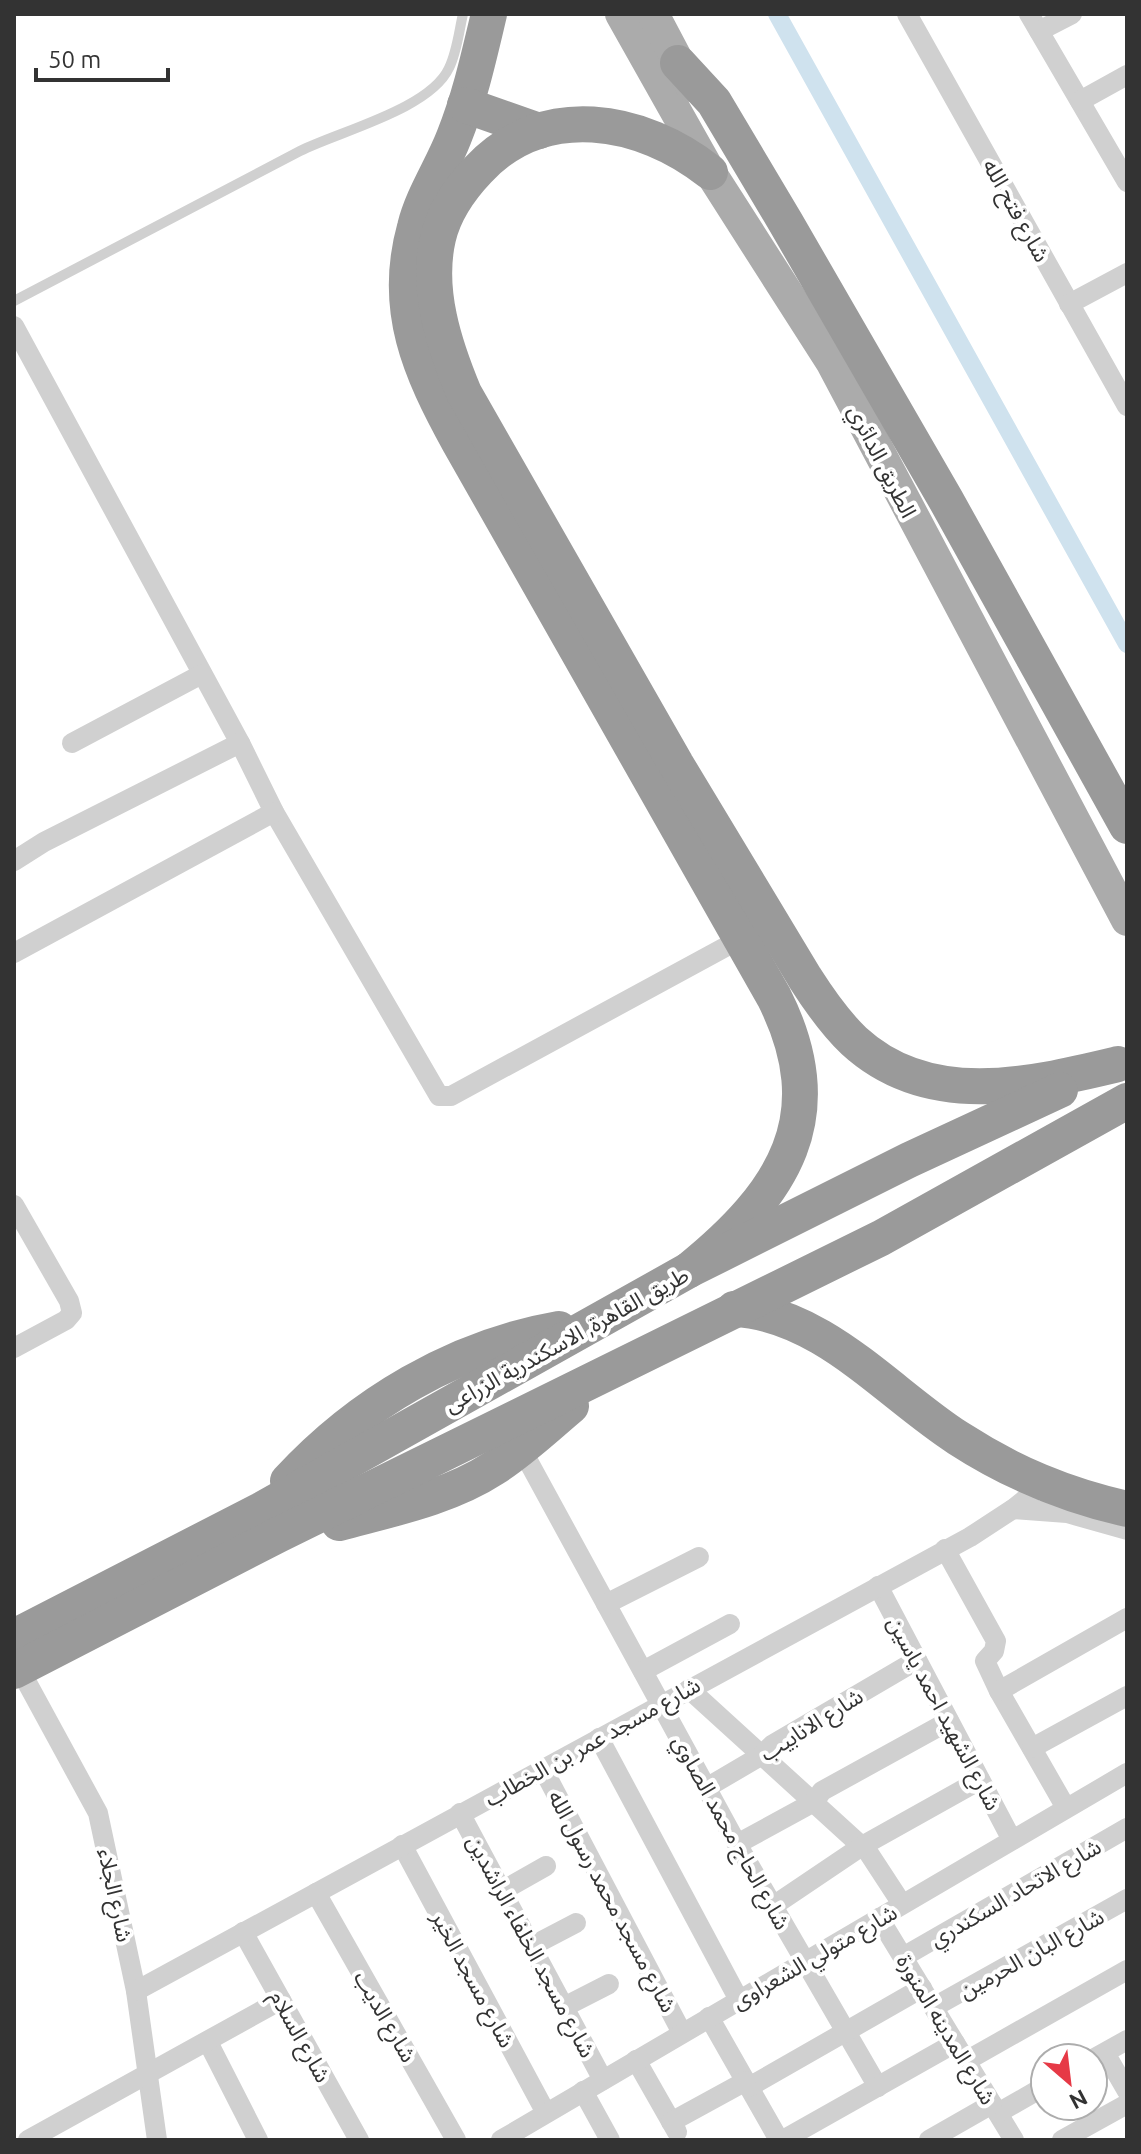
<svg xmlns="http://www.w3.org/2000/svg" width="1141" height="2154" viewBox="0 0 1141 2154" font-family="Ubuntu,'Noto Sans Arabic',sans-serif">
	<style>
		.lines { fill: none; stroke-linecap: round; stroke-linejoin: round }
		.canal { stroke: #cfe2ee; stroke-width: 18 }
		.lane { stroke: #d0d0d0; stroke-width: 10 }
		.street { stroke: #d0d0d0; stroke-width: 20 }
		.primary { stroke: #ababab; stroke-width: 32 }
		.highway { stroke: #9a9a9a; stroke-width: 36 }
		.labels { text-anchor: middle; dominant-baseline: central; stroke-width: 8; stroke-linejoin: round; paint-order: stroke }
		.street-label { font-size: 22px; fill: #333; stroke: #fff }
	</style>
	<rect width="100%" height="100%" fill="#fff"/>
	<g class="lines">
		<polyline class="canal" points="777,14 1127,644"/>
		<path class="lane" d="M 14,301 L 300,151 C 340,131 430,109 449,68 C 457,52 459,31 463,14"/>
		<g class="street">
			<polyline points="907,14 1127,406"/>
			<polyline points="1029,14 1127,182"/>
			<polyline points="1039,31 1072,14"/>
			<polyline points="1080,101 1127,75"/>
			<polyline points="1069,304 1127,273"/>
			<polyline points="14,326 240,743 274,812 439,1096 451,1096 742,938"/>
			<polyline points="72,743 202,674"/>
			<polyline points="14,861 44,842 240,743"/>
			<polyline points="14,953 274,812"/>
			<polyline points="14,1205 69,1301 72,1313 66,1320 14,1348"/>
			<polyline points="521,1448 737,1844 878,2087"/>
			<polyline points="1013,1509 1067,1513 1127,1530"/>
			<polyline points="945,1549 996,1641 994,1651 985,1661 999,1691 1066,1808"/>
			<polyline points="878,1586 1012,1840"/>
			<polyline points="606,1604 699,1557"/>
			<polyline points="19,1668 98,1813 136,1991 157,2140"/>
			<polyline points="643,1671 730,1624"/>
			<polyline points="689,1689 868,1852 902,1904"/>
			<polyline points="999,1691 1127,1618"/>
			<polyline points="599,1738 739,2000"/>
			<polyline points="1032,1748 1127,1696"/>
			<polyline points="543,1769 682,2033"/>
			<polyline points="706,1788 762,1755 772,1745 917,1660"/>
			<polyline points="460,1813 603,2080"/>
			<polyline points="737,1844 814,1802 822,1791 949,1721"/>
			<polyline points="402,1845 546,2113"/>
			<polyline points="502,1891 546,1866"/>
			<polyline points="316,1893 456,2140"/>
			<polyline points="773,1906 862,1846 980,1780"/>
			<polyline points="879,1918 1014,2140"/>
			<polyline points="243,1932 359,2140"/>
			<polyline points="532,1946 576,1923"/>
			<polyline points="903,1957 1127,1828"/>
			<polyline points="136,1991 970,1537 1013,1509 1043,1485"/>
			<polyline points="564,2007 609,1984"/>
			<polyline points="934,2007 1127,1899"/>
			<polyline points="709,2017 779,2140"/>
			<polyline points="208,2042 258,2140"/>
			<polyline points="1105,2053 1127,2091"/>
			<polyline points="1093,2059 1127,2040"/>
			<polyline points="636,2060 677,2132"/>
			<polyline points="966,2061 1127,1970"/>
			<polyline points="749,2087 922,1988"/>
			<polyline points="583,2091 610,2140"/>
			<polyline points="998,2113 1045,2086"/>
			<polyline points="671,2122 746,2081"/>
			<polyline points="28,2140 281,2000"/>
			<polyline points="501,2140 1127,1773"/>
			<polyline points="783,2140 955,2043"/>
			<polyline points="929,2140 992,2104"/>
			<polyline points="1062,2140 1127,2104"/>
		</g>
		<g class="primary">
			<polyline points="621,14 710,172 832,363 1127,920"/>
			<polyline points="653,14 691,86"/>
		</g>
		<g class="highway">
			<path d="M 489,14 C 479,56 470,97 454,137 C 442,168 423,195 415,227 C 392,309 420,371 459,442 L 774,997 C 834,1116 784,1193 689,1270"/>
			<polyline points="678,63 714,102 786,223 946,500 1127,826"/>
			<polyline points="465,105 539,131"/>
			<path d="M 710,172 C 642,118 543,100 478,170 C 460,189 444,212 438,238 C 426,290 444,345 464,393 L 676,764 L 805,978 C 819,1000 834,1022 854,1041 C 929,1110 1030,1085 1118,1064"/>
			<path d="M 734,1309 C 822,1313 888,1393 958,1438 C 1012,1473 1065,1495 1127,1509"/>
			<path d="M 288,1481 C 359,1404 455,1347 559,1329"/>
			<path d="M 339,1523 C 391,1509 448,1498 494,1468 C 522,1450 546,1427 571,1406"/>
			<polyline points="14,1637 261,1510 689,1270 909,1160 1060,1090"/>
			<polyline points="14,1671 278,1535 881,1238 1127,1101"/>
		</g>
	</g>
	<g class="labels">
		<g class="street-label">
			<text transform="translate(1017 210) rotate(61)">شارع فتح الله</text>
			<text transform="translate(883 461) rotate(63)">الطريق الدائري</text>
			<text transform="translate(566 1339) rotate(-29)">طريق القاهرة, الاسكندرية الزراعى</text>
			<text transform="translate(945 1713) rotate(62)">شارع الشهيد احمد ياسين</text>
			<text transform="translate(811 1724) rotate(-32)">شارع الانابيب</text>
			<text transform="translate(592 1741) rotate(-29)">شارع مسجد عمر بن الخطاب</text>
			<text transform="translate(732 1832) rotate(61)">شارع الحاج محمد الصاوي</text>
			<text transform="translate(1015 1892) rotate(-30)">شارع الاتحاد السكندري</text>
			<text transform="translate(116 1895) rotate(78)">شارع الجلاء</text>
			<text transform="translate(613 1901) rotate(62)">شارع مسجد محمد رسول الله</text>
			<text transform="translate(532 1946) rotate(62)">شارع مسجد الخلفاء الراشدين</text>
			<text transform="translate(1031 1953) rotate(-29)">شارع البان الحرمين</text>
			<text transform="translate(814 1956) rotate(-30)">شارع متولي الشعراوى</text>
			<text transform="translate(474 1979) rotate(62)">شارع مسجد الخير</text>
			<text transform="translate(386 2016) rotate(60)">شارع الديب</text>
			<text transform="translate(947 2029) rotate(59)">شارع المدينه المنورة</text>
			<text transform="translate(301 2036) rotate(61)">شارع السلام</text>
		</g>
	</g>
	<rect width="1141" height="2154" fill="none" stroke="#333333" stroke-width="32"/>
	<g transform="translate(1069 2082) rotate(152)"><circle r="38" fill="#ffffff" stroke="#adadad" stroke-width="2"/>
	<path d="M0-6L14 30L0 20L-14 30Z" fill="#e63946"/>
	<text y="-12" font-size="22" font-weight="bold" text-anchor="middle" fill="#333333">N</text>
	</g>
	<path d="M36 68v12h132v-12" fill="none" stroke="#333333" stroke-width="4"/>
	<text x="48" y="68" font-size="24" fill="#333333" stroke="#ffffff" stroke-width="6" paint-order="stroke">50 m</text>
</svg>
